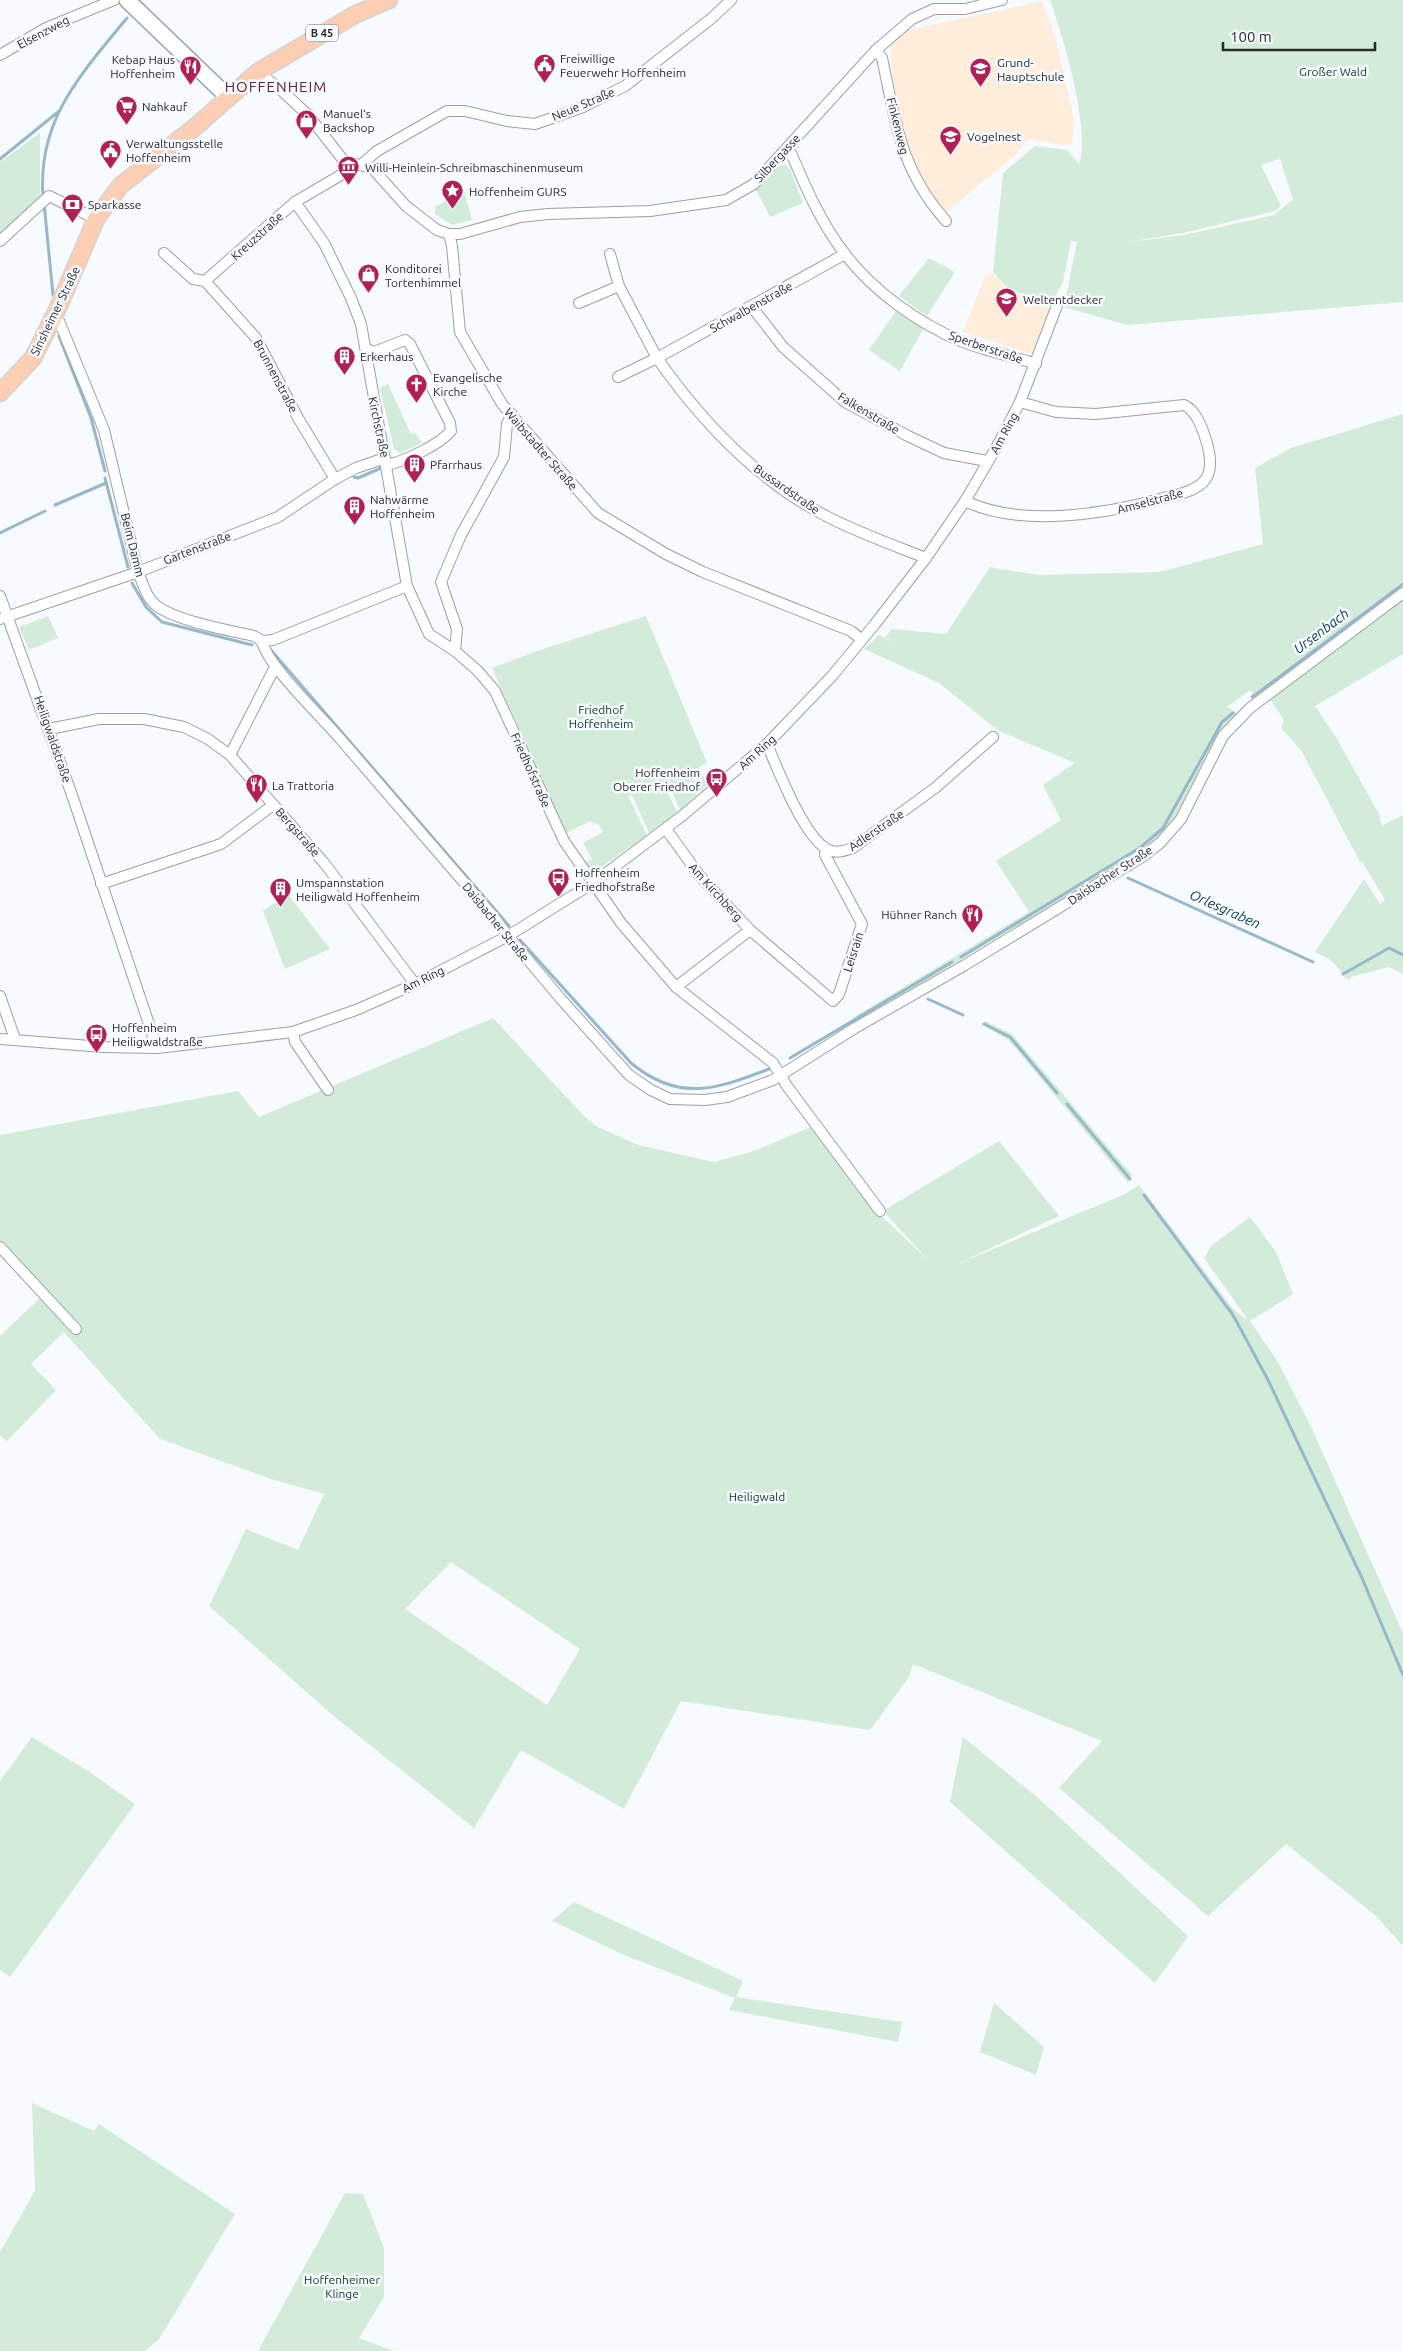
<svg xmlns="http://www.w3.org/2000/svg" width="1403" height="2351" viewBox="0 0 1403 2351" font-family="Ubuntu,sans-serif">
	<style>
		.education { fill: #feeddb }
		.green { fill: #d3ecda; fill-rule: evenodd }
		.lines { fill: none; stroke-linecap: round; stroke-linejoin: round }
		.stream { stroke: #97b8ca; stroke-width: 3 }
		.street-casing { stroke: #9ba0a6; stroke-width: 12 }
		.secondary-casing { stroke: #9ba0a6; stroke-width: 18 }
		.primary-casing { stroke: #d4d4d5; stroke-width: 19 }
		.street { stroke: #fff; stroke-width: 10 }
		.secondary { stroke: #fff; stroke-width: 15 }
		.primary { stroke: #fcceb3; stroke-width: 16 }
		.labels { text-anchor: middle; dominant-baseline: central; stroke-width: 5; stroke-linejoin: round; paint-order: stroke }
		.shield { fill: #f7fafe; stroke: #65686b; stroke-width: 1 }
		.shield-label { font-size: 11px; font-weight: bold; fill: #27292c }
		.street-label { font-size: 12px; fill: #27292c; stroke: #f7fafe }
		.poi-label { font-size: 12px; fill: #27292c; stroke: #f7fafe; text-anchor: start }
		.park-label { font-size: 12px; fill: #063d20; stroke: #f7fafe }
		.water-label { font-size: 14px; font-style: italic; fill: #0b394d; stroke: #f7fafe }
		.quarter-label { font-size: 15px; letter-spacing: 1px; fill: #652135; stroke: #f7fafe }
	</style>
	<rect width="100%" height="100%" fill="#f7fafe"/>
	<g class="education">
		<polygon points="1042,1 1056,39 1074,120 1072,144 1065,145 1028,139 1016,154 944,214 925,188 911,160 900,121 890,56 891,44 908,30"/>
		<polygon points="992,273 1007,289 1051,305 1032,354 963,332 984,279"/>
	</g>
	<g class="green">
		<path d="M 1050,0 L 1403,0 L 1403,302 L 1127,325 L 1064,307 L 1077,242 L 1071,241 L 1063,282 L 1051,304 L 1008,289 L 993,272 L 1003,173 L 1035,146 L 1067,150 L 1079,164 C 1091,131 1063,35 1050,0 ZM 1280,159 L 1293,199 L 1274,215 L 1184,235 L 1128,242 L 1183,233 L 1275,211 L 1281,206 L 1261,165 Z"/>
		<polygon points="40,133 40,198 0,233 0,162"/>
		<polygon points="785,164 790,168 803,203 770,217 755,188 777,167"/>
		<polygon points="464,191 472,220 452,225 435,214 435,207"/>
		<polygon points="929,258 955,272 927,316 899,296"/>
		<polygon points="896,311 923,329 900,371 869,350"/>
		<polygon points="388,384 411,434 415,433 422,443 400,453 394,449 380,388"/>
		<path d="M 1403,414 L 1403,582 L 1253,694 L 1250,690 L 1227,707 L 1237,713 L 1229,724 C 1204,770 1182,822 1139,854 L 857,1021 L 854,1017 L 1029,912 L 996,861 L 1061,820 L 1043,785 L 1075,763 L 999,731 L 939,683 L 864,649 L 879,635 L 898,643 L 885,637 L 892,629 L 946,634 L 990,567 L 1038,575 L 1160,572 L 1263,544 L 1255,468 L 1291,448 Z"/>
		<path d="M 1403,599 L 1403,654 L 1315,706 L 1337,739 L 1380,816 L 1380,822 L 1383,825 L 1403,815 L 1403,974 L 1389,967 L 1351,977 L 1349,980 L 1343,976 C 1338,963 1326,957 1315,952 L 1364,879 L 1380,904 L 1385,900 L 1362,861 L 1360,862 L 1301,750 L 1281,728 L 1284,720 L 1270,699 Z"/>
		<polygon points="48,616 58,638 29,650 19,627"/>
		<polygon points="646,616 707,763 699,767 707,785 680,810 667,781 663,783 677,812 649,833 632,795 628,796 647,835 601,867 593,870 585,863 592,859 583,843 603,832 599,825 590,821 566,833 492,668 537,651"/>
		<polygon points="288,894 330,949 285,969 263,911"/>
		<path d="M 493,1018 L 582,1114 L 596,1126 L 638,1145 L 714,1162 L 757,1150 L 813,1126 L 878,1213 L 929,1261 L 883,1211 L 999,1141 L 1059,1216 L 955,1265 L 1125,1194 L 1139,1185 L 1234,1310 L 1248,1320 L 1204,1258 L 1212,1245 L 1250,1217 L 1276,1252 L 1293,1294 L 1250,1321 L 1278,1362 L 1313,1431 L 1403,1633 L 1403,1946 L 1375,1915 L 1286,1844 L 1208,1916 L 1059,1788 L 1102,1741 L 913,1664 L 909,1677 L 870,1730 L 681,1701 L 624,1809 L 521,1750 L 474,1828 L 336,1718 L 209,1606 L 246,1529 L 298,1550 L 324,1494 L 271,1479 L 160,1439 L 64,1332 L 31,1364 L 56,1390 L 7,1441 L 0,1436 L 0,1336 L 41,1297 L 0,1252 L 0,1135 L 238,1091 L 259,1117 ZM 451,1562 L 580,1649 L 547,1705 L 405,1609 Z"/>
		<polygon points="985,1021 1012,1034 1132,1175 1128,1183 1018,1051 1008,1040 983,1025"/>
		<polygon points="32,1737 88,1771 135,1804 10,1977 0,1970 0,1781"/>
		<polygon points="963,1737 1044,1803 1188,1936 1155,1983 950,1802"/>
		<polygon points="574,1902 743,1981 736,1997 902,2022 898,2042 729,2010 735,1998 624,1955 552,1921"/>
		<polygon points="994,2003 1044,2047 1036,2075 980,2052"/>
		<polygon points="32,2103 94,2131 99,2124 235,2214 159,2339 145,2351 0,2351 0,2252 35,2191"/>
		<polygon points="345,2193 363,2194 384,2248 384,2297 359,2338 394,2351 258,2351"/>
	</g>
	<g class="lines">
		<g class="stream">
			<polyline points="0,159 58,112"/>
			<path d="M 43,197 C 37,120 81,74 127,18"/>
			<polyline points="44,203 53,295"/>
			<polyline points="59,336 91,418 105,471"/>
			<polyline points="354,477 358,478 381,468"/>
			<polyline points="105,478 128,567"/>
			<polyline points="55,505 106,483"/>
			<polyline points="0,533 45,511"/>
			<polyline points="132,583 146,607 162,622 252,645"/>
			<polyline points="270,649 509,926"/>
			<polyline points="1252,697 1403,584"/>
			<polyline points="1128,878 1313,962"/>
			<path d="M 520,940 L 631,1063 C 679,1103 717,1089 769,1069"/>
			<polyline points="961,957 1141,847 1163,828 1222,722 1233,713"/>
			<polyline points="1343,974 1389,948 1403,955"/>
			<polyline points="928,999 963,1015"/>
			<polyline points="984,1024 1010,1037 1057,1093"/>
			<polyline points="790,1058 952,962"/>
			<polyline points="1067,1104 1130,1179"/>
			<polyline points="1144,1195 1233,1315 1268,1380 1362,1578 1403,1675"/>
		</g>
		<defs>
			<g id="street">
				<path d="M 876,50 L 882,58 C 896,123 900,169 946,221"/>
				<polyline points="0,55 46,28 114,0"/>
				<polyline points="258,72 280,89 308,115 344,161 372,168 406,206 437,230 449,234 460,234 520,217 548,214 650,211 726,200 754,184 876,50 912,19 934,9 965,9 1002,0"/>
				<path d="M 787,149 L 791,153 C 806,188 821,223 845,254 C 873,291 919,324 963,342 C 986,351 1012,356 1036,364"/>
				<polyline points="361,165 377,151 447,111 465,111 507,121 535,124 583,107 625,86 712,18 731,0"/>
				<polyline points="295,202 324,243 351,298 361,324 407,586 429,634 455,651 477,670 495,691 564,841 621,923 676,987 773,1063 787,1086 880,1211"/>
				<polyline points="449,234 452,246 460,332 502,404 598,513 666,554 703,572 851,631 862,640"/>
				<polyline points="0,241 49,196 96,219"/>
				<polyline points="164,253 193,279 205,281"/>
				<polyline points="610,254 619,286 657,358 618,377"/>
				<path d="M 845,254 L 657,358 C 702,422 757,481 828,517 C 859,533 893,545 926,558"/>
				<polyline points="205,281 256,338 298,418 335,479"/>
				<polyline points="205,281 295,202 346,172 351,163"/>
				<polyline points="579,303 619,286"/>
				<polyline points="752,307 783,347 845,402 906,435 944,453 987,461"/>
				<path d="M 54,316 L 59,321 L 104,430 L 138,572 C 143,583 146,598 157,606 C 177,621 228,630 254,636 L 262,641 L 273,640 L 407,586"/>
				<path d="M 367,349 L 374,352 L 405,340 L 410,344 L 450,423 L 451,431 C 439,445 405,461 387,465"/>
				<path d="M 965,501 C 1021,528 1106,514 1164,498 C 1176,495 1197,491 1205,480 C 1213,470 1210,454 1207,443 C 1203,430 1197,411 1184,405 L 1096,414 L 1056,412 L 1020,402"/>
				<polyline points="0,596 73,798 157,1048"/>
				<polyline points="0,619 138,572 278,517 335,479 356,468 385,458"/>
				<path d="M 262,641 C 267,666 323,718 342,741 C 392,799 443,858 493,916 L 508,936 L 560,998 L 629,1075 L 651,1090 L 670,1099 L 705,1100 L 727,1097 L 773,1080 L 855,1028 L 965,965 L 1142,857 L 1160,843 L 1181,819 L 1223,736 L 1250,708 L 1403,593"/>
				<polyline points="455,651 457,629 441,582 461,535 504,457 507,424 512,414"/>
				<polyline points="49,729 99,719 144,719 184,727 208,739 230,755 325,864 415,984"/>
				<path d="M 767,744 C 777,768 804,837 827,849 C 836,854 844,851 853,848 L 935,788 L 993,737"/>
				<polyline points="230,755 275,667"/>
				<polyline points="666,829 699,875 750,930 833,1001 839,994 862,924 825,855 826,849"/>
				<polyline points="101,884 221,844 273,805"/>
				<polyline points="676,987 750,930"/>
				<polyline points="0,996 15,1039"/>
				<polyline points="293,1032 295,1042 328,1090"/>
				<polyline points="0,1039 103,1047 157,1048 293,1032 356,1010 415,984 508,936 593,883 682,816 767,744 832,676 875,624 926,558 965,501 996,448 1020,402 1058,303"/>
				<polyline points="0,1247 76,1329"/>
			</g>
			<polyline id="secondary" points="127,0 228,97"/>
			<polyline id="primary" points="0,393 33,358 58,308 96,219 120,186 194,128 258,72 356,14 389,0"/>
		</defs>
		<use href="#street" class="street-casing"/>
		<use href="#secondary" class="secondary-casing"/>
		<use href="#primary" class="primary-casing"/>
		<use href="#street" class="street"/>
		<use href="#secondary" class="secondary"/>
		<use href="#primary" class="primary"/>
	</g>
	<defs>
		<symbol id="civic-pin" viewBox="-11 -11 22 30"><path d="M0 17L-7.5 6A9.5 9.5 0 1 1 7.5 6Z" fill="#b02055" stroke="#f7fafe"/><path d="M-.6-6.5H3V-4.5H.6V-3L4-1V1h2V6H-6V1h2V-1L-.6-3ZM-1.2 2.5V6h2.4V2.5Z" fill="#fff"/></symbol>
		<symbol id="restaurant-pin" viewBox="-11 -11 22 30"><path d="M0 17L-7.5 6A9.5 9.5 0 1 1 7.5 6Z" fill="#b02055" stroke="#f7fafe"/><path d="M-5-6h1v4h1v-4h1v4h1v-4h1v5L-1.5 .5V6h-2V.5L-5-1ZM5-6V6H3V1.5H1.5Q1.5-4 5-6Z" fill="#fff"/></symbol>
		<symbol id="school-pin" viewBox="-11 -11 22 30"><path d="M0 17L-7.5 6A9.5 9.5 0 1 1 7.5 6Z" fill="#b02055" stroke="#f7fafe"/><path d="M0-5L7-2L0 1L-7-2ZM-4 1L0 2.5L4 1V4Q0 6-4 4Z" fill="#fff"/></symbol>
		<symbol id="supermarket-pin" viewBox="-11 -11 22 30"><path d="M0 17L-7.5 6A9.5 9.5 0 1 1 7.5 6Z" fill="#b02055" stroke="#f7fafe"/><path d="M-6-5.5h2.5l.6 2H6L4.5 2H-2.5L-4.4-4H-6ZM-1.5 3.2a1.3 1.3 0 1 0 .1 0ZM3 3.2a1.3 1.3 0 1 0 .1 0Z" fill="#fff"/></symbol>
		<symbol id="shop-pin" viewBox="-11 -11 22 30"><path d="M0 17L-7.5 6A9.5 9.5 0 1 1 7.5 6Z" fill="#b02055" stroke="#f7fafe"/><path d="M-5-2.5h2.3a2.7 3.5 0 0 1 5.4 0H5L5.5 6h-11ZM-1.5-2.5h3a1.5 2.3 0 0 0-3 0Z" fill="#fff"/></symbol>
		<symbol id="museum-pin" viewBox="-11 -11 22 30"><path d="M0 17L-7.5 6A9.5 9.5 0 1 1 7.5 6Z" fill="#b02055" stroke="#f7fafe"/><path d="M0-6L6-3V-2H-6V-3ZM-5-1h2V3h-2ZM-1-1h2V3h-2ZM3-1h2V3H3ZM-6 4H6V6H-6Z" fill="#fff"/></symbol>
		<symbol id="sight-pin" viewBox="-11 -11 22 30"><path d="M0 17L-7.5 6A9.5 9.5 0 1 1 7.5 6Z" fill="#b02055" stroke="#f7fafe"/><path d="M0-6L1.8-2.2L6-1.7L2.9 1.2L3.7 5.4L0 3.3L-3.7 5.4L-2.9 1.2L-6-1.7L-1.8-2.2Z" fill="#fff"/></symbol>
		<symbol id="bank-pin" viewBox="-11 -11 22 30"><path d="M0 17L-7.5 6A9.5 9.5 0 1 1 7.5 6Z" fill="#b02055" stroke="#f7fafe"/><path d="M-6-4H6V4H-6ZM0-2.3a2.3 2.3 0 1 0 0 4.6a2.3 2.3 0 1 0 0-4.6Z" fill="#fff"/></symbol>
		<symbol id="building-pin" viewBox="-11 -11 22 30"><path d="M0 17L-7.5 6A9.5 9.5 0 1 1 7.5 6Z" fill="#b02055" stroke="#f7fafe"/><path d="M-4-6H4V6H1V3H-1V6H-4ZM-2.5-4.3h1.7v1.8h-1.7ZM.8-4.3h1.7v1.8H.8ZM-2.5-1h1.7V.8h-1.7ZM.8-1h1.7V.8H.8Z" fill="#fff"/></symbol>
		<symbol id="church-pin" viewBox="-11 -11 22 30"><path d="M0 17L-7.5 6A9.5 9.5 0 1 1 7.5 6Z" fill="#b02055" stroke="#f7fafe"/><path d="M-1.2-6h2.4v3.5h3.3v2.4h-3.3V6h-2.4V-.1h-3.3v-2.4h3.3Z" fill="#fff"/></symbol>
		<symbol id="bus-pin" viewBox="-11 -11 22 30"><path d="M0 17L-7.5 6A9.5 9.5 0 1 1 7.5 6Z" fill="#b02055" stroke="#f7fafe"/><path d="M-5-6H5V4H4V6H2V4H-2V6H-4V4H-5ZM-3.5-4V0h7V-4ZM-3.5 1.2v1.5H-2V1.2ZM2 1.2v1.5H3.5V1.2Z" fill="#fff"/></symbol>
	</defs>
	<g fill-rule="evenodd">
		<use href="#civic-pin" x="532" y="52" width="25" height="34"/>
		<use href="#restaurant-pin" x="178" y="54" width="25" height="34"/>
		<use href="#school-pin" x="968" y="56" width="25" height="34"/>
		<use href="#supermarket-pin" x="114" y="94" width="25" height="34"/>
		<use href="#shop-pin" x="294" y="108" width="25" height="34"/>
		<use href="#school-pin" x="938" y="124" width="25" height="34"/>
		<use href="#civic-pin" x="98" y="138" width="25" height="34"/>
		<use href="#museum-pin" x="336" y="154" width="25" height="34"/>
		<use href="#sight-pin" x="440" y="178" width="25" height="34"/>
		<use href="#bank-pin" x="60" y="192" width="25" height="34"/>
		<use href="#shop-pin" x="356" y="262" width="25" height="34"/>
		<use href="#school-pin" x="994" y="286" width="25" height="34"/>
		<use href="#building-pin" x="332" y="344" width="25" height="34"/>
		<use href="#church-pin" x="404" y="372" width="25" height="34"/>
		<use href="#building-pin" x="402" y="452" width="25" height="34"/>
		<use href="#building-pin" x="342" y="494" width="25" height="34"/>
		<use href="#bus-pin" x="704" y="766" width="25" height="34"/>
		<use href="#restaurant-pin" x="244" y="772" width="25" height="34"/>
		<use href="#bus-pin" x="546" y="866" width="25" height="34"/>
		<use href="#building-pin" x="268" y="876" width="25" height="34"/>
		<use href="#restaurant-pin" x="960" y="902" width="25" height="34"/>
		<use href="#bus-pin" x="84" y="1022" width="25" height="34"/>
	</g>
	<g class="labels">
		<rect class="shield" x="306" y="24.5" width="32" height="17" rx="4"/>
		<g class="shield-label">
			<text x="322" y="33">B 45</text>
		</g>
		<g class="street-label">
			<text transform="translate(43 32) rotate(-28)">Elsenzweg</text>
			<text transform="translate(583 104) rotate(-23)">Neue Straße</text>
			<text transform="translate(898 126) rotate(76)">Finkenweg</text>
			<text transform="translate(777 158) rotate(-47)">Silbergasse</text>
			<text transform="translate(257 236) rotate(-42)">Kreuzstraße</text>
			<text transform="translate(751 307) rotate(-29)">Schwalbenstraße</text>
			<text transform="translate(55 311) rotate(-64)">Sinsheimer Straße</text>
			<text transform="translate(986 347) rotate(19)">Sperberstraße</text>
			<text transform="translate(276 376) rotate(62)">Brunnenstraße</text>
			<text transform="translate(869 413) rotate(31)">Falkenstraße</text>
			<text transform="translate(379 427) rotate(78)">Kirchstraße</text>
			<text transform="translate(1004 433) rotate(-61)">Am Ring</text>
			<text transform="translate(541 449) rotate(49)">Waibstadter Straße</text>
			<text transform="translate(787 489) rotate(35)">Bussardstraße</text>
			<text transform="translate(1150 501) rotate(-15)">Amselstraße</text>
			<text transform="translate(133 545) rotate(76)">Beim Damm</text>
			<text transform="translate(197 548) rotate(-21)">Gartenstraße</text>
			<text transform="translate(53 739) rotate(71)">Heiligwaldstraße</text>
			<text transform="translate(757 752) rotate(-42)">Am Ring</text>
			<text transform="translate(531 770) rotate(66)">Friedhofstraße</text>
			<text transform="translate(876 830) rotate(-34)">Adlerstraße</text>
			<text transform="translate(298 832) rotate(49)">Bergstraße</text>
			<text transform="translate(1110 875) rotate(-33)">Daisbacher Straße</text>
			<text transform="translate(716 892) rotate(48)">Am Kirchberg</text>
			<text transform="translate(496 922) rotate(51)">Daisbacher Straße</text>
			<text transform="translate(853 952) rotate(-72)">Leisrain</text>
			<text transform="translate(423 979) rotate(-26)">Am Ring</text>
		</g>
		<g class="poi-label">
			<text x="560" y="58">Freiwillige<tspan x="560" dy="14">Feuerwehr Hoffenheim</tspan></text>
			<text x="175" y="59" text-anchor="end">Kebap Haus<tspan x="175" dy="14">Hoffenheim</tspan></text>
			<text x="997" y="62">Grund-<tspan x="997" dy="14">Hauptschule</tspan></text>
			<text x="142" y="106">Nahkauf</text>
			<text x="323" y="113">Manuel‘s<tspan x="323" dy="14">Backshop</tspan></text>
			<text x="967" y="136">Vogelnest</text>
			<text x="126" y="143">Verwaltungsstelle<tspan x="126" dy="14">Hoffenheim</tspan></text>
			<text x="365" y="167">Willi-Heinlein-Schreibmaschinenmuseum</text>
			<text x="469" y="191">Hoffenheim GURS</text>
			<text x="88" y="204">Sparkasse</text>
			<text x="385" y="268">Konditorei<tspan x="385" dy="14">Tortenhimmel</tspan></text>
			<text x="1023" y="299">Weltentdecker</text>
			<text x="360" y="356">Erkerhaus</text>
			<text x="433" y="377">Evangelische<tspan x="433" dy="14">Kirche</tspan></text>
			<text x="430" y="464">Pfarrhaus</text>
			<text x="370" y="499">Nahwärme<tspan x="370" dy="14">Hoffenheim</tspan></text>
			<text x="700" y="772" text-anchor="end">Hoffenheim<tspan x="700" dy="14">Oberer Friedhof</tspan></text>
			<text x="272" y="785">La Trattoria</text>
			<text x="575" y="872">Hoffenheim<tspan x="575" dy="14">Friedhofstraße</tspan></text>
			<text x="296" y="882">Umspannstation<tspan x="296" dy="14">Heiligwald Hoffenheim</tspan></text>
			<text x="957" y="914" text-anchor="end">Hühner Ranch</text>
			<text x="112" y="1027">Hoffenheim<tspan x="112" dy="14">Heiligwaldstraße</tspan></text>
		</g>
		<g class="park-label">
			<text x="1333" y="71">Großer Wald</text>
			<text x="601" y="709">Friedhof<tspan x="601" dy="14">Hoffenheim</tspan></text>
			<text x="757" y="1496">Heiligwald</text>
			<text x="342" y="2279">Hoffenheimer<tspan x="342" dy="14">Klinge</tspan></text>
		</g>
		<g class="water-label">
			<text transform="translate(1321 631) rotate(-37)">Ursenbach</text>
			<text transform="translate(1225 909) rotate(24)">Orlesgraben</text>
		</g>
		<g class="quarter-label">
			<text x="276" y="86">HOFFENHEIM</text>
		</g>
	</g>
	<path d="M1223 42v8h152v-8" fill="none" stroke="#27292c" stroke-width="2.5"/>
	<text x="1230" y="42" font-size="15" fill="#27292c" stroke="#f7fafe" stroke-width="4" paint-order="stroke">100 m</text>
</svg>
